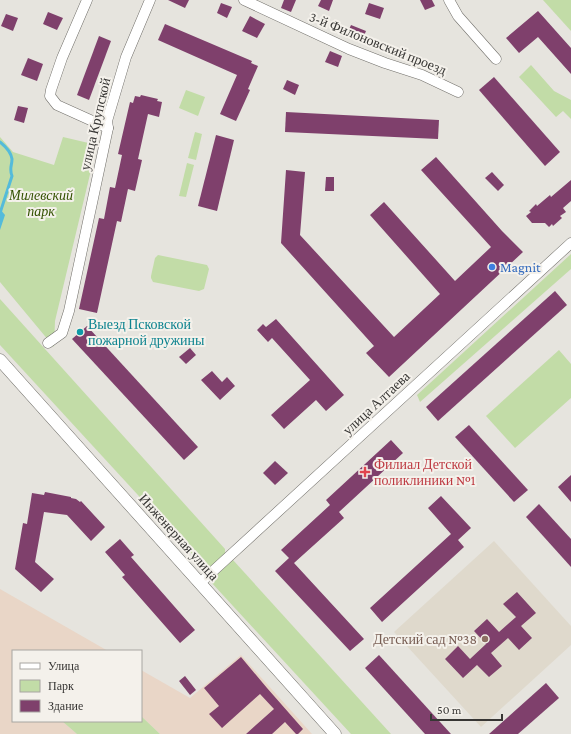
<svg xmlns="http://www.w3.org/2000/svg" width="571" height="734" viewBox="0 0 571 734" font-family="'Crimson Pro',serif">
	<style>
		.built { fill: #dfd9cc }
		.industrial { fill: #e9d6c7 }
		.green { fill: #c2dca7 }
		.water { fill: #54bbda }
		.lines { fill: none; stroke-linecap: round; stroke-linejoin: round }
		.stream { stroke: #54bbda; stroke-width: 3 }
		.building { fill: #7f406c }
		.minor-casing { stroke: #716f6a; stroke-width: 11 }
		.major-casing { stroke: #716f6a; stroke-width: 13 }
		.minor { stroke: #fff; stroke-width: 10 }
		.major { stroke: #fff; stroke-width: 12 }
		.shop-dot { fill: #3f7fe0; stroke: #f4f1eb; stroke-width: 1.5 }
		.culture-dot { fill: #0f9aa8; stroke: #f4f1eb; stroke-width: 1.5 }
		.health-dot { fill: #e0444e; stroke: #f4f1eb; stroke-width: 1.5 }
		.education-dot { fill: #8d6e63; stroke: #f4f1eb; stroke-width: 1.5 }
		.labels { text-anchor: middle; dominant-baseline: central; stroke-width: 4; stroke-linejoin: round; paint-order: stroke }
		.street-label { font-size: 14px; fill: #373634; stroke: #f4f1eb }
		.park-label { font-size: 14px; font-style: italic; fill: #335100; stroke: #f4f1eb }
		.shop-label { font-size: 14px; fill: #366cbe; stroke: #f4f1eb; text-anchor: start }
		.culture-label { font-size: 14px; fill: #0d838f; stroke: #f4f1eb; text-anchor: start }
		.health-label { font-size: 14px; fill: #be3a42; stroke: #f4f1eb; text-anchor: start }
		.education-label { font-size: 14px; fill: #785e54; stroke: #f4f1eb; text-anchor: end }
	</style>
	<rect width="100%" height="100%" fill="#e6e4de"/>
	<polygon class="built" points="494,541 571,626 571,645 481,727 394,632"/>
	<g class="industrial">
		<polygon points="0,589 108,651 13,651 13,721 62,721 77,734 0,734"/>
		<polygon points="241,655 312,734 160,734 141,716 141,670 190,698"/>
	</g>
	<g class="green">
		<polygon points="543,0 571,0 571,31"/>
		<polygon points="531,65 554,91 571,100 571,119 563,111 556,117 519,77"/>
		<polygon points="186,90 205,97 198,116 179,108"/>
		<polygon points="195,132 202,134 196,160 188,158"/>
		<polygon points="0,137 13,152 54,165 63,137 97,145 55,321 54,347 0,282"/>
		<polygon points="187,163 194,165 186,197 179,196"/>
		<polygon points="571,254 571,269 420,402 417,395"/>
		<polygon points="158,255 207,265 209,269 204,289 199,291 153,282 151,278 151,276 155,258"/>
		<polygon points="0,299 225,549 225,559 212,570 206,569 0,345"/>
		<polygon points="559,350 571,364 571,398 515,448 486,416"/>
		<polygon points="233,560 391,734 351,734 210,581"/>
		<polygon points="141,716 160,734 77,734 62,721 141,721"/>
	</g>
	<polygon class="water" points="0,209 5,215 0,230"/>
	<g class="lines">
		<path class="stream" d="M 0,142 C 5,146 11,152 12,159 C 12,166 9,168 12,176 L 0,213"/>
	</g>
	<g class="building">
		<polygon points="168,0 189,0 185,8"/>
		<polygon points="284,0 296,0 291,12 281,8"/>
		<polygon points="321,0 333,0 329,11 318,6"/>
		<polygon points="420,0 432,0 435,6 425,10"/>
		<polygon points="221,3 232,7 227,18 217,13"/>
		<polygon points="369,3 384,8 380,19 365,14"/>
		<polygon points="538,11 571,48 571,74 538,37 519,53 506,38"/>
		<polygon points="48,12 63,18 57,30 43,24"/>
		<polygon points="6,14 18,18 13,31 1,26"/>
		<polygon points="250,16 265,24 257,38 242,31"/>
		<polygon points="165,24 252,61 251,63 258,66 248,89 250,90 236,121 220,114 237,75 158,40"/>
		<polygon points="351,25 366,31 361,43 346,36"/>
		<polygon points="99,36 111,41 89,100 77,95"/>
		<polygon points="330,51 342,56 338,67 325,62"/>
		<polygon points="28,58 43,64 37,81 21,75"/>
		<polygon points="494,77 560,152 545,166 479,90"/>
		<polygon points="287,80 299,85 295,95 283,89"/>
		<polygon points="141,95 158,99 157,101 162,102 159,117 148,114 138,159 142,160 135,191 128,189 121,222 117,221 97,313 79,309 99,218 104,219 110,187 115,188 122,155 118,154 130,102 133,103 135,96 140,97"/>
		<polygon points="18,106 28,108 24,123 14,120"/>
		<polygon points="286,112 439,120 438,139 285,132"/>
		<polygon points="216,135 234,140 217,211 198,206"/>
		<polygon points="436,157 502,231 523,252 389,377 366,353 374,346 281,243 286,170 305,172 300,235 394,337 440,294 370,215 384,202 455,281 491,247 421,170"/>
		<polygon points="492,172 504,185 498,191 485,178"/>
		<polygon points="326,177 334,177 334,191 325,191"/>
		<polygon points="571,180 571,201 563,208 566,212 560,216 562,218 553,226 552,224 549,227 545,223 532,223 526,216 531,212 529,211 536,204 537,206 550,195 551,197"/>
		<polygon points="555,291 567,305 438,421 426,407"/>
		<polygon points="276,319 344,395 326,411 316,400 284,429 271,415 310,380 272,338 268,342 257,330 263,324 266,327"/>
		<polygon points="87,326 198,447 184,460 72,339"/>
		<polygon points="190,348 196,355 186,364 179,357"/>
		<polygon points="212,371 222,382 227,377 235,386 220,400 201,380"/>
		<polygon points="469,425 528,490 514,502 455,437"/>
		<polygon points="391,440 403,453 339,512 344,518 294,563 364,639 350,651 275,571 289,558 281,550 330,505 326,500"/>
		<polygon points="275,461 288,473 275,485 263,473"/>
		<polygon points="571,475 571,502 558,487"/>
		<polygon points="45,492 71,497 71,498 76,499 80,502 81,501 105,527 91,541 67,515 44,512 35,562 54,579 41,592 15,569 23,523 27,524 32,493 44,495"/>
		<polygon points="441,496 471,528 458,540 464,547 382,622 370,608 451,534 428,508"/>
		<polygon points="539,504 571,539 571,567 526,517"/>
		<polygon points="120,539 134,555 131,557 195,630 180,643 122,577 125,575 105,552"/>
		<polygon points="517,592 536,613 521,626 532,638 519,650 508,638 491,653 502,666 489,677 477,665 463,678 445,659 458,646 470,659 486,644 474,631 487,619 499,632 516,617 503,604"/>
		<polygon points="379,655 451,734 425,734 365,668"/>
		<polygon points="241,657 267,688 303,729 298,734 296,734 285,722 272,734 246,734 274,709 260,694 222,728 209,714 219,706 204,688"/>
		<polygon points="185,676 196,690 190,695 179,681"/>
		<polygon points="546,683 559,698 518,734 489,734"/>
	</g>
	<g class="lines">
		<defs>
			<g id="minor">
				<polyline points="87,0 62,58 51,90 50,96 57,105 108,128"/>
				<polyline points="244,0 349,49 385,63 422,75 458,92"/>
				<polyline points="449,0 458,16 496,59"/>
				<polyline points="48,343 62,333 69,311 108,128 107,121 126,57 150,0"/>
				<polyline points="200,583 571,243"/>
			</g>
			<polyline id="major" points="0,360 335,734"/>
		</defs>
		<use href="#minor" class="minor-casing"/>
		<use href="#major" class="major-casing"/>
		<use href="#minor" class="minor"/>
		<use href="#major" class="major"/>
	</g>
	<circle class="shop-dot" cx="492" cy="267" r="4"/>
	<circle class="culture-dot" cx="80" cy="332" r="4"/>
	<path class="health-dot" d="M363 466h4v4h4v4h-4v4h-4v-4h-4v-4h4z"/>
	<circle class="education-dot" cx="485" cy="639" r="4"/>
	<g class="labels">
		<g class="street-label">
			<text transform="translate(378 43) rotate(22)">3-й Филоновский проезд</text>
			<text transform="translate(95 124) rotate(-77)">улица Крупской</text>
			<text transform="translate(376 403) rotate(-43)">улица Алтаева</text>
			<text transform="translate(179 537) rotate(48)">Инженерная улица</text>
		</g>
		<g class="park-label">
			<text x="41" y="195">Милевский<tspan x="41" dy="16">парк</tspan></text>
		</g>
		<g class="shop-label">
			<text x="500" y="267">Magnit</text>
		</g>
		<g class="culture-label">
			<text x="88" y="324">Выезд Псковской<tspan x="88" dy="16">пожарной дружины</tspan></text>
		</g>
		<g class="health-label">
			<text x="374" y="464">Филиал Детской<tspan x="374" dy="16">поликлиники №1</tspan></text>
		</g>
		<g class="education-label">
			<text x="477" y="639">Детский сад №38</text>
		</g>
	</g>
	<rect x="12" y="650" width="130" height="72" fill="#f4f1eb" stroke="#a8a6a2"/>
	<rect x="20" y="663" width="20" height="6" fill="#ffffff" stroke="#a8a6a2"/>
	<text x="48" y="670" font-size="12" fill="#373634">Улица</text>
	<rect x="20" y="680" width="20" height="12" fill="#c2dca7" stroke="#a8a6a2"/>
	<text x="48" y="690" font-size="12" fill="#373634">Парк</text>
	<rect x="20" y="700" width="20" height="12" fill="#7f406c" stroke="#a8a6a2"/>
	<text x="48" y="710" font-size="12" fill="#373634">Здание</text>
	<path d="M431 714v6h71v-6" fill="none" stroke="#373634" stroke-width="2"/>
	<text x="437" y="714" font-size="12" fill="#373634" stroke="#f4f1eb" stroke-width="3" paint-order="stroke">50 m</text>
</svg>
